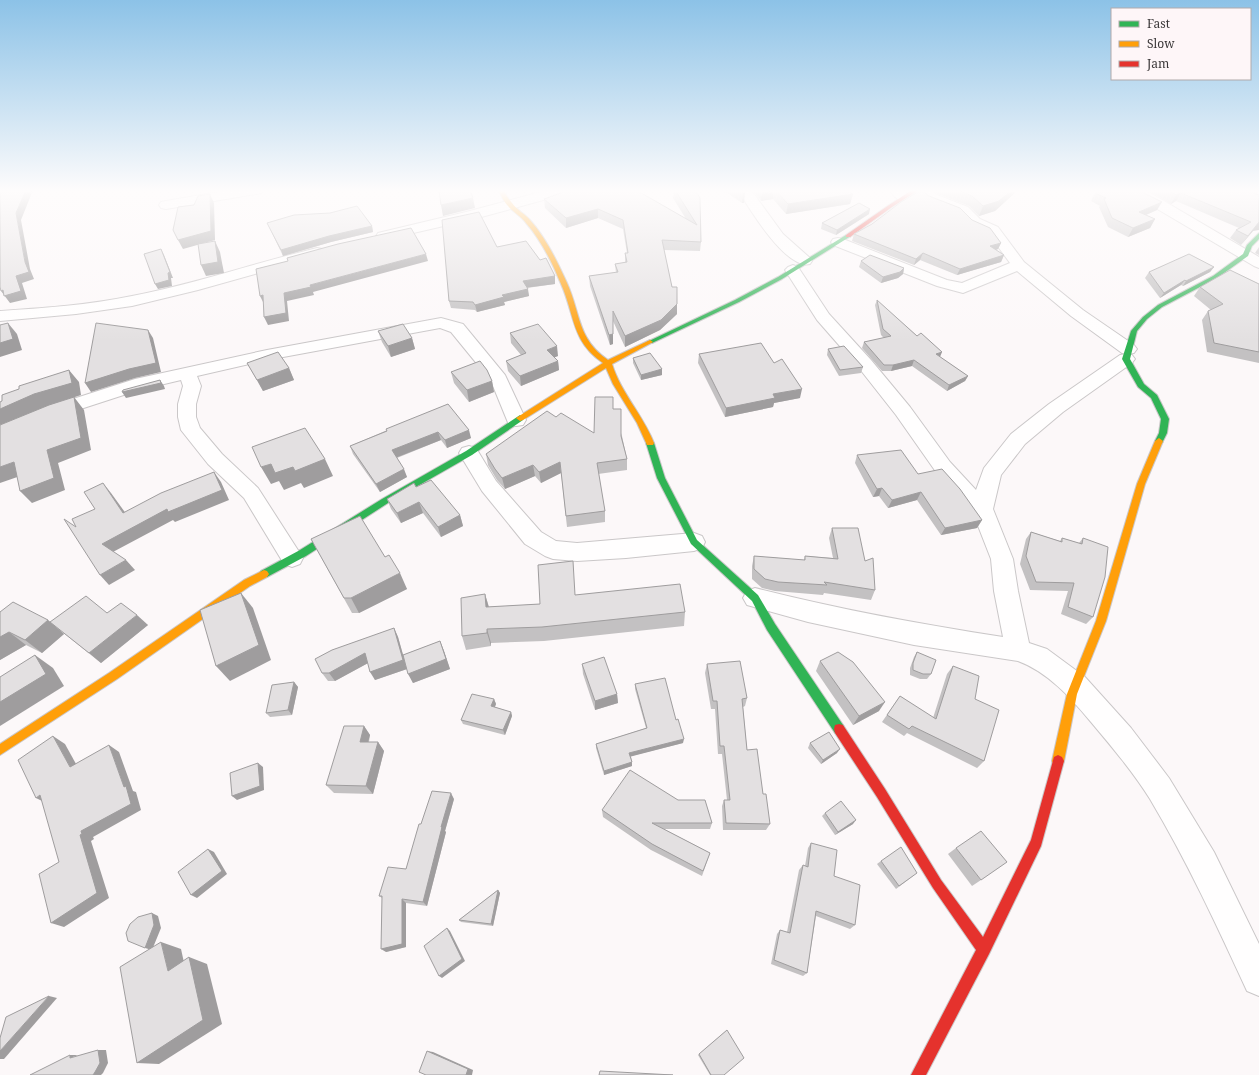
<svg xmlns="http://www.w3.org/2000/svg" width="1259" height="1075" viewBox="0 0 1259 1075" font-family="'Noto Serif',serif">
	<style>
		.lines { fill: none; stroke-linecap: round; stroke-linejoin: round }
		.street-casing { stroke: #cac7c8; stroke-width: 2 }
		.fast-casing { stroke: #cac7c8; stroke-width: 2 }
		.slow-casing { stroke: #cac7c8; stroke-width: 2 }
		.jam-casing { stroke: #cac7c8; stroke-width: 2 }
		.street { fill: #fffefe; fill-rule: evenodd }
		.fast { fill: #30b455; fill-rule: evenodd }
		.slow { fill: #ff9f0a; fill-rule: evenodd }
		.jam { fill: #e5322d; fill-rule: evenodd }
		.wall { fill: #c3c1c2 }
		.shaded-wall { fill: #9f9d9e }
		.building { fill: #e3e0e1; stroke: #9f9d9e }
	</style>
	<rect width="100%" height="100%" fill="#fcf8f9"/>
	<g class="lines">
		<defs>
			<g id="street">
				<polygon points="230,190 262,190 261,193 256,194 166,209 161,208 159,205 161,202 166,201"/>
				<polygon points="548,190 570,190 569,193 474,219 383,240 378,239 376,236 378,233 466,212"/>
				<path d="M 738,190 L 751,190 L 783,234 L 810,258 L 812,261 L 810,264 C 786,270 749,208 738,190 Z"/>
				<path d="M 889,190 L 903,190 L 910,197 L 908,200 C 899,202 894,197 889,190 Z"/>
				<path d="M 914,190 L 929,190 L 937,195 L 968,207 L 980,219 L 998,227 L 1024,262 L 1083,310 L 1134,345 L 1137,349 L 1134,353 L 1128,354 L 1132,355 L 1135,359 L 1132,363 L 1063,412 L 1025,444 L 1001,475 L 993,509 L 1013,559 L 1018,591 L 1029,643 L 1047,649 L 1085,677 L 1131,728 L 1169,778 L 1214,852 L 1259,944 L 1259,996 L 1247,991 C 1217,926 1187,861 1150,799 C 1133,772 1112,747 1091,722 C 1071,698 1048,672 1018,661 L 914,645 L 808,622 L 747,605 L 743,598 L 747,591 L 755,588 C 837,609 919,624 1003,637 L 994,591 L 991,559 L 973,513 L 936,472 L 896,415 L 859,368 L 817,320 L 785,270 L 788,267 L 793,265 L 798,267 L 829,314 L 871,360 L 910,407 L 950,462 L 976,490 L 984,468 L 1011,434 L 1049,404 L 1120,355 L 1126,354 L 1122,353 L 1071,316 L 1017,271 L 963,293 L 937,286 L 833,245 L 831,242 L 833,239 L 838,238 L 843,239 L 947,280 L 962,283 L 1010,263 L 988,233 L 970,225 L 958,213 L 927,201 Z"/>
				<polygon points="1125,190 1143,190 1152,194 1259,257 1259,268 1254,266 1142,200 1126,193"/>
				<path d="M 317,248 L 322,249 L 324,252 L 322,255 L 198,290 L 132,306 L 76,314 L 0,321 L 0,311 C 44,308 89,305 132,296 C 195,284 255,263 317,248 Z"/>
				<polygon points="441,318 463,324 505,375 526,420 523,425 516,426 509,425 491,381 451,332 440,328 267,360 197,376 201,386 196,404 196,417 200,428 222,454 258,488 303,558 300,564 292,567 284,564 244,498 208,464 181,430 178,417 178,404 183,386 181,380 139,390 59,416 0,440 0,426 45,408 135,379 267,350"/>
				<polygon points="469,446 476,448 496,481 541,532 556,541 577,543 694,533 702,536 705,542 702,548 694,551 626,558 577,561 553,559 545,556 525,544 482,491 459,453 462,448"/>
			</g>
			<g id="fast">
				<polygon points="1259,233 1259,239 1252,246 1248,256 1217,278 1162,307 1147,319 1137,331 1130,359 1144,384 1157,395 1169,419 1167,433 1162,443 1159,444 1156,443 1155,441 1159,433 1161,419 1151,398 1138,387 1122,359 1131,331 1143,317 1158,305 1213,276 1243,254 1247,245"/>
				<polygon points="846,235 851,236 782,279 739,302 652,343 648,343 647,342 735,300 778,277"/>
				<polygon points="520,415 524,418 523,420 472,455 388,503 306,556 267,577 261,577 259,574 261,571 300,550 382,499 466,451"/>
				<polygon points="650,440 654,443 665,478 697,540 758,595 775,624 843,725 844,729 843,733 839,734 835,733 767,630 752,601 691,544 657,478 646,443"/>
			</g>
			<g id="slow">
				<path d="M 498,190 L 504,190 C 506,195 509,200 512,203 C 517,210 525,214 530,220 C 546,238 557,261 567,283 C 581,314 577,339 608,360 L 648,341 L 650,340 L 653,342 L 612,364 C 621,393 643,415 654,443 L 653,445 L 647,445 L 637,423 L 613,384 L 606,368 L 523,420 L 520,421 L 516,418 L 603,363 C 571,341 575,315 561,284 C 552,262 541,240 526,223 C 521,216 513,212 508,206 C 504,202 501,195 498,190 Z"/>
				<polygon points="1159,438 1163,441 1145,484 1106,621 1077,694 1064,761 1062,765 1058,767 1054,765 1052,761 1067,694 1096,621 1137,484 1155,441"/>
				<polygon points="264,570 267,571 269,574 267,577 250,586 117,679 0,755 0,744 109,673 244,580"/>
			</g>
			<g id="jam">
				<polygon points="912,190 919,190 892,207 850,237 846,237 846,235 889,205"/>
				<polygon points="839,724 843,725 885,789 941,880 983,937 1031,840 1054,757 1058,755 1062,757 1064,761 1041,846 989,954 926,1075 911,1075 976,950 933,888 877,797 835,733 834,729 835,725"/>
			</g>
		</defs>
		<use href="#street" class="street-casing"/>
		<use href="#fast" class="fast-casing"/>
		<use href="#slow" class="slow-casing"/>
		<use href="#jam" class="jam-casing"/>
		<use href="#street" class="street"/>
		<use href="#fast" class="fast"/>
		<use href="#slow" class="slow"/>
		<use href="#jam" class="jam"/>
	</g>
	<g class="wall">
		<polygon points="674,190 695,190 701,242 700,251 664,250 677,314 660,330 625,347 613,321 613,344 610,345 590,286 589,276 616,273 615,264 625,263 625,253 627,253 623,229 598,218 566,228 545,208 544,199 686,219 673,198"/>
		<polygon points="723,190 744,190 744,203 742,203"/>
		<polygon points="752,190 846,190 853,194 850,204 786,214 773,199 761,201"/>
		<polygon points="932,190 1018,190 995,211 979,216 969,206 938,194"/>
		<polygon points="1147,190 1246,190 1253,231 1241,245 1230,238 1236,230 1239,228 1176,201 1171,204"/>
		<polygon points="1095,193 1157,210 1146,215 1155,219 1150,228 1128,237 1108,227 1099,207 1100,206 1091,201"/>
		<polygon points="929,196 972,220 1001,243 998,249 996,250 1004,255 1001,262 957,275 920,260 914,265 852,241 854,234"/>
		<polygon points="869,214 836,235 821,229 822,223"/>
		<polygon points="267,223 372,226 373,232 331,242 283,256"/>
		<polygon points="497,247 540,260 555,276 555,284 527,288 529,296 504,302 505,305 477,312 475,310 451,308 449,301"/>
		<polygon points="1259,247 1259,255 1255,253"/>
		<polygon points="861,261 904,268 903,274 898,278 881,283 859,267"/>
		<polygon points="1214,267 1210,272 1183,286 1181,285 1160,298 1145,278 1149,272"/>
		<polygon points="1259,284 1259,363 1207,352 1202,320 1208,311 1211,310 1194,296 1200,287"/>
		<polygon points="877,300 917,336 940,357 968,376 965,381 947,391 912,366 891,371 882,371 862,348 864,342 884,338 881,335 875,305"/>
		<polygon points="378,331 412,338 415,349 391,357 382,342"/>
		<polygon points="510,333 558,356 554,357 558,361 559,370 521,386 508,371 506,361 521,355 511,343"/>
		<polygon points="828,349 863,367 861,373 839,376 827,355"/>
		<polygon points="699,354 774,363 800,398 774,403 773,407 725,417 698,363"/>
		<polygon points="633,358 662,369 662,375 641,380 633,363"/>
		<polygon points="247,363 289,368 294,380 263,391"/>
		<polygon points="451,372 492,381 494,392 469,402 454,383"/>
		<polygon points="448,404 471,438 447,448 441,440 397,458 407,477 380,492 353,454 350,446"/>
		<polygon points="613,409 622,436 627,459 627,470 598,474 605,511 605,522 567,527 561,473 541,483 535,476 505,489 497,480 488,465 486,454 556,417 594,433"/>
		<polygon points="857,455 918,474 982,520 977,528 941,535 917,500 888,508 879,496 873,497 855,463"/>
		<polygon points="416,487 460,515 463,526 441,537 423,513 401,523 391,509 387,499"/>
		<polygon points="832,528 865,561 875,590 871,600 824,593 823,595 775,591 762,588 752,579 752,566 754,556 804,560 805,556 833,558 829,538"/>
		<polygon points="1031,532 1060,541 1062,538 1079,543 1083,538 1093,617 1086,624 1061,614 1068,591 1030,590 1020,564 1026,539"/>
		<polygon points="311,539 385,557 407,589 359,613 352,613"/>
		<polygon points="485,594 489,607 540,604 576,595 685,612 684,626 544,641 491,643 491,646 466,650 462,636"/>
		<polygon points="0,612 48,620 64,634 42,653 26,645 0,660"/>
		<polygon points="107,613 148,625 101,663 50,622"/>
		<polygon points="394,628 398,637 403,655 440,641 444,651 450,669 413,683 407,669 375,680 368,663 335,681 328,681 322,673"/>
		<polygon points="917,652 931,674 927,679 920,679 910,675 910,668 914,657"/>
		<polygon points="820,661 879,711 853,725 816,671"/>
		<polygon points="582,664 617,694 618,703 595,710 583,674"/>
		<polygon points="707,664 747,698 745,706 743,707 747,750 763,794 770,824 766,830 723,830 722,806 724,800 727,800 722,754 718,754 715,709 711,709 705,673"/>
		<polygon points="953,666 975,699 984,761 977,768 907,733 904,736 882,722 900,696 933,718 947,674"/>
		<polygon points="294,682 298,687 292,715 270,717 266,713"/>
		<polygon points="635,684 676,720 683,743 631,756 632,762 632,766 604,775 596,748 596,744 646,728 635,689"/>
		<polygon points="494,699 496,704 495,707 511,712 512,716 505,735 463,724 461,720"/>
		<polygon points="364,726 370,735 369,742 378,742 384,751 373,794 334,793 326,785"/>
		<polygon points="810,743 837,753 821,764 808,748"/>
		<polygon points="454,799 445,831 446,832 427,906 406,903 406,947 386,952 382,898 379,896 406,869 421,824"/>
		<polygon points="602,810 712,823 710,829 664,829 710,853 702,876 651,850 603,817"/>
		<polygon points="825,813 853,824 835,835 822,816"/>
		<polygon points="811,843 834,876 855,925 850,929 816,916 807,973 803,976 771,964 777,934 780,930 787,932 799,870 803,865 805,866 808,848"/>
		<polygon points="956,848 981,880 972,886 948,854"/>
		<polygon points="881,861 913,876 896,889 877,864"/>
		<polygon points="498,890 500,893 493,926 461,922 459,920"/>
		<polygon points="727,1030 724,1075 710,1075 698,1055"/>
	</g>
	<g class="shaded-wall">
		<polygon points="26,190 33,190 21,220 30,269 34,279 22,283 27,299 10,303 1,291 16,276 25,262 16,213"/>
		<polygon points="766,190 774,190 773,199 761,201 762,191"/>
		<polygon points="1012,190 1018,190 995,211 979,216 983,206"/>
		<polygon points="743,193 745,193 744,203 742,203"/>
		<polygon points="1181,193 1176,201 1171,204 1176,195"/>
		<polygon points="210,194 214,203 215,240 183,249 178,240"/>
		<polygon points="853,194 850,204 786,214 788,204"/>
		<polygon points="473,198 475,208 443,216 441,205"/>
		<polygon points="1162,202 1157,210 1134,220 1139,212"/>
		<polygon points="598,209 598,218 566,228 566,218"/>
		<polygon points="870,209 869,214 836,235 837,230"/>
		<polygon points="1155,219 1150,228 1128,237 1133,228"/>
		<polygon points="1259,222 1259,230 1253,231 1241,245"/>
		<polygon points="372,226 373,232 331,242 283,256 281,250 329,236"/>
		<polygon points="215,241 220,252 224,273 206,276 201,265"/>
		<polygon points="1001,243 998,249 987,253 990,246"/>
		<polygon points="161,249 164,255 173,278 171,278 172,286 158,289 155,284"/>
		<polygon points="923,253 920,260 914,265 916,259"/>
		<polygon points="426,254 428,261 313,292 314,295 287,301 289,321 268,325 264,317 284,293 310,285"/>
		<polygon points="1004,255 1001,262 957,275 960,269"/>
		<polygon points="1214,267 1210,272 1183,286 1186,281"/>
		<polygon points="904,268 903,274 898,278 881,283 883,277"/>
		<polygon points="555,276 555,284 524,288 523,281"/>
		<polygon points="1185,280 1181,285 1160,298 1164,293"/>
		<polygon points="528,289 529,296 504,302 505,305 477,312 475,305 502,295"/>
		<polygon points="263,295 264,304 260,296"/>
		<polygon points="677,304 677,314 660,330 625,347 625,336"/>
		<polygon points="613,311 613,344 610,345 609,335"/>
		<polygon points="8,323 17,334 22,350 0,357 0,343"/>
		<polygon points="148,330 153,338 161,372 135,378 91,392 85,383"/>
		<polygon points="412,338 415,349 391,357 388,346"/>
		<polygon points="557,346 558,356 548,360 547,350"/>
		<polygon points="942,352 940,357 936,354"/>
		<polygon points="914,360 912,366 891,371 893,365"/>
		<polygon points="558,361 559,370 521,386 520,376"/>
		<polygon points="289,368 294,380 263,391 257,380"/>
		<polygon points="662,369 662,375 641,380 641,375"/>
		<polygon points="69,370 79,382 81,395 45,407 0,425 0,409"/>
		<polygon points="968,376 965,381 947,391 949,385"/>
		<polygon points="160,380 164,386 165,389 126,398 122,392"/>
		<polygon points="492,381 494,392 469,402 467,390"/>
		<polygon points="802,389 800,398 774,403 773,407 725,417 726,408 773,394"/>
		<polygon points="74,397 84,410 91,450 58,463 65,490 32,503 20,491 47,450"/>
		<polygon points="469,430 471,438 447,448 445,440"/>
		<polygon points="438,432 441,440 395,458 392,450"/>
		<polygon points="325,459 333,476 304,488 301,483 284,490 279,481 271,484 261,467 271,464 293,467"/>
		<polygon points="14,462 26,474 0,483 0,467"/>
		<polygon points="560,462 561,473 541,483 539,472"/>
		<polygon points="533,465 535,476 505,489 502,478"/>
		<polygon points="404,469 407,477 380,492 376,484"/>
		<polygon points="214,472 221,482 229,500 175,522 173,520 111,553 102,544"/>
		<polygon points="103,483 111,493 132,522 123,513"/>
		<polygon points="882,488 879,496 873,497 877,489"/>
		<polygon points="921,492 917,500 888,508 892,500"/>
		<polygon points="419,502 423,513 401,523 397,513"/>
		<polygon points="460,515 463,526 441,537 438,527"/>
		<polygon points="982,520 977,528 941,535 945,528"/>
		<polygon points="126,560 135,570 109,585 100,575"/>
		<polygon points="400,573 407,589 359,613 351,598"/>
		<polygon points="241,593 253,608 271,660 230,681 216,666"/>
		<polygon points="485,594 489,608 486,607"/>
		<polygon points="137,615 148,625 101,663 89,653"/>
		<polygon points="48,620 64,634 42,653 25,640"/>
		<polygon points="394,628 398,637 407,669 375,680 370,672"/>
		<polygon points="487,629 491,643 491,646 487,633"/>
		<polygon points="9,632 26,645 0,660 0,636"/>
		<polygon points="440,641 444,651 450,669 413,683 408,674"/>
		<polygon points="365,653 370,662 335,681 329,673"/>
		<polygon points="35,655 53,668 64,686 0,726 0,702"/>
		<polygon points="294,682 298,687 292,715 288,710"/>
		<polygon points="617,694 618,703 595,710 595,701"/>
		<polygon points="494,699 496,704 493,711 491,706"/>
		<polygon points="885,702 879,711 853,725 859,716"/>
		<polygon points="511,712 512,716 505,735 503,730"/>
		<polygon points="364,726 370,735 366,750 360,742"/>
		<polygon points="53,736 65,744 81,773 70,767"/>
		<polygon points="684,739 683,743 629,757 629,753"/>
		<polygon points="378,742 384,751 373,794 366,786"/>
		<polygon points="109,745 119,752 133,791 136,792 141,810 93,837 94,839 91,841 109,898 64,927 51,923 81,831 124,787"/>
		<polygon points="840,749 837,753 821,764 823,760"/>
		<polygon points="632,762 632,766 604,775 604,771"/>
		<polygon points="258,763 263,767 264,790 237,800 232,796"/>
		<polygon points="451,793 454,799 445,831 446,832 427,906 423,902 441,827"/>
		<polygon points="40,795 48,804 36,798"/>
		<polygon points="856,820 853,824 835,835 838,832"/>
		<polygon points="208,849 214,852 227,874 197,898 191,895"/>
		<polygon points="498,890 500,893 493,926 491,924"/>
		<polygon points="402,899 406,903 406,947 386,952 381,949"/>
		<polygon points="152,913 158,916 161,928 152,950 145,948"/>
		<polygon points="447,928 450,931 465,961 442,978 439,976"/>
		<polygon points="161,942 181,949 187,976 168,971"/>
		<polygon points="189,957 207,964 222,1024 159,1064 137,1063"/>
		<polygon points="49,996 57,998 4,1059 0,1059 0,1051"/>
		<polygon points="98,1050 106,1050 108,1063 103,1073 101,1075 93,1075"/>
		<polygon points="427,1051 433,1052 473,1070 472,1075 466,1075"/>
		<polygon points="70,1055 78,1055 70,1058"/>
	</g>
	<g class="building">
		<polygon points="0,190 26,190 16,213 25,262 29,272 16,276 21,291 4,296 3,290 1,291 0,287"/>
		<polygon points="439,190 470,190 473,198 441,205"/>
		<polygon points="569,190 625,190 626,191 636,190 697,225 675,190 695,190 700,198 701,242 662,240 672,287 677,287 677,304 661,320 625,336 613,311 613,334 609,335 589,276 618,272 615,264 627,262 625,253 628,253 623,220 598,209 566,218 544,199"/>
		<polygon points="739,190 744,190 745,193 743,193"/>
		<polygon points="775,190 846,190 853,194 788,204"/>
		<polygon points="921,190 929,196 960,208 972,220 990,228 1001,243 990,246 1004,255 960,269 923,253 916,259 854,234 872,224 901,202"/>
		<polygon points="958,190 1012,190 999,201 983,206 972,196"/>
		<polygon points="1103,190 1138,190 1162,202 1139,212 1155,219 1133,228 1112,218 1104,199 1106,198 1095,193"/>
		<polygon points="1167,190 1246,190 1259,195 1259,222 1248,236 1236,230 1251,222 1181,193 1176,195"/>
		<polygon points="210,194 211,231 178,240 173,230 178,207 194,205 198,196"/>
		<polygon points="859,203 870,209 837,230 822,223"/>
		<polygon points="357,206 372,226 329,236 281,250 267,223 294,215 330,213"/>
		<polygon points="479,212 497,247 526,241 540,260 546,258 555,276 523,281 528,289 502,295 504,297 475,305 473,302 449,301 442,220"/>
		<polygon points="411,228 426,254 310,285 311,287 284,293 286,313 264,317 263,295 260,296 256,269 288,261 287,258 338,244"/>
		<polygon points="215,241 218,262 201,265 198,244"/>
		<polygon points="161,249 170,272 168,273 169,280 155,284 144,254"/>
		<polygon points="1189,254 1214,267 1186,281 1185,280 1164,293 1149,272"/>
		<polygon points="870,255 904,268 900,272 883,277 861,261"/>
		<polygon points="1230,270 1259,284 1259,352 1214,343 1208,311 1223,304 1200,287"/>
		<polygon points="877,300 917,336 921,333 942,352 936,354 968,376 949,385 914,360 893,365 884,365 864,342 891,336 883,329"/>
		<polygon points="8,323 13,339 0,343 0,325"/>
		<polygon points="96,323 148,330 156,363 129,369 85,383"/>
		<polygon points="403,324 412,338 388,346 378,331"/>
		<polygon points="538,324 557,346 547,350 558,361 520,376 506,361 526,353 510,333"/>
		<polygon points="761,343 774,363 782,359 802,389 773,394 775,398 726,408 699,354"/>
		<polygon points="844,346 863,367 840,370 828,349"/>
		<polygon points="278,352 289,368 257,380 247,363"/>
		<polygon points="650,353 662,369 641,375 633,358"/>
		<polygon points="480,361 487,370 492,381 467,390 451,372"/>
		<polygon points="69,370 72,383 34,394 0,409 0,402 2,401 2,395 19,389 19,386"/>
		<polygon points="160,380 161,383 122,392 123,390"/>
		<polygon points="74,397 81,438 47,450 54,478 20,491 14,462 0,467 0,425 49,405"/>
		<polygon points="595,397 613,397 613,409 621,409 621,436 627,459 597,463 605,511 566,516 560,462 539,472 533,465 502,478 495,469 486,454 547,411 556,417 561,413 594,433"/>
		<polygon points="448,404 469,430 445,440 438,432 392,450 404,469 376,484 350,446 387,431 386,429"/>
		<polygon points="305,428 325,459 295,471 293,467 275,473 271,464 261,467 252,447"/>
		<polygon points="901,450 918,474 942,469 960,489 982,520 945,528 921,492 892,500 882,488 877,489 857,455"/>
		<polygon points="214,472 222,490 168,512 167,509 102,544 126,560 100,575 64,519 76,527 72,519 95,509 84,492 103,483 123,513 161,493"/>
		<polygon points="431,480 460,515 438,527 419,502 397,513 387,499 414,483 416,487"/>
		<polygon points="360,516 385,557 389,555 400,573 351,598 344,598 311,539"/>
		<polygon points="832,528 858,528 865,561 873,558 875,590 824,582 827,585 778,582 765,579 754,569 754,556 805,560 805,556 838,559"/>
		<polygon points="1031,532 1062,542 1062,538 1082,544 1083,538 1108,547 1105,577 1093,617 1068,607 1074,583 1036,582 1026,556"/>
		<polygon points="573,561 575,595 680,584 685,612 542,627 487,629 487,633 462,636 461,598 485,594 486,607 540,604 538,565"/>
		<polygon points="241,593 259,645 216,666 200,610"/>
		<polygon points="86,596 107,613 121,603 137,615 89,653 50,622"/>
		<polygon points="13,602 48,620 25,640 9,632 0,637 0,612"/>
		<polygon points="394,628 403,660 370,672 365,653 329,673 322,673 315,659 332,650"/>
		<polygon points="440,641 446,659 408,674 403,655"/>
		<polygon points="838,652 853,662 885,702 859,716 820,661"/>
		<polygon points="917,652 936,660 931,674 923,674 913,670 913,663"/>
		<polygon points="35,655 46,674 0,702 0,677"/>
		<polygon points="604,657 617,694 595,701 582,664"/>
		<polygon points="740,661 747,698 742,699 747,750 757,749 763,794 766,794 770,824 726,823 724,800 730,800 724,746 720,746 717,701 713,701 707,664"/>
		<polygon points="953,666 979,676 975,699 999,710 984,761 912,726 909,729 887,715 900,696 936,719"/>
		<polygon points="665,678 676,720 678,719 684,739 629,753 632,762 604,771 596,744 647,728 635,684"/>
		<polygon points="294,682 288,710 266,713 272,685"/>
		<polygon points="472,694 494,699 491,706 511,712 503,730 461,720"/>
		<polygon points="344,726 364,726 360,742 378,742 366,786 326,785"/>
		<polygon points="829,732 840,749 823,760 810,743"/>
		<polygon points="53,736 70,767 109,745 124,787 126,786 131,804 81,831 82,834 80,835 97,893 51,923 39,874 59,862 40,795 36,798 18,760"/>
		<polygon points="258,763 260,786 232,796 230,773"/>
		<polygon points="630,770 678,800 705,800 712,823 652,823 710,853 703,871 652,844 602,810"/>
		<polygon points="432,791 451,793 441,827 442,827 423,902 402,899 402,944 381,949 382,896 379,896 388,867 406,869 419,824 421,824"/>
		<polygon points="841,801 856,820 838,832 825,813"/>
		<polygon points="981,831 1007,862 981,880 956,848"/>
		<polygon points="811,843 837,850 834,876 860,885 855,925 816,911 807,973 774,960 780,930 790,933 803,865 808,867"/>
		<polygon points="901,847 917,873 899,886 881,861"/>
		<polygon points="208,849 222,871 191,895 178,872"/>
		<polygon points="498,890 491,924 459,920"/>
		<polygon points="152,913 154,925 145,948 128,941 126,933 130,924 138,917"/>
		<polygon points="447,928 462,959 439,976 424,946"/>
		<polygon points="161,942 168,971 189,957 203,1020 137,1063 120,967"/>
		<polygon points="49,996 0,1051 0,1038 6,1017"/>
		<polygon points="727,1030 744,1058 724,1075 711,1075 699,1054"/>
		<polygon points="98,1050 100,1063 95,1072 93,1075 30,1075 70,1055 70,1058"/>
		<polygon points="427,1051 468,1069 466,1075 426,1075 419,1072"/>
		<polygon points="600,1071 673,1075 599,1075"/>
	</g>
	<linearGradient id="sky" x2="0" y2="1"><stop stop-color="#8cc2e7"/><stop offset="0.56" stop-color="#fefcfc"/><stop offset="1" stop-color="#fefcfc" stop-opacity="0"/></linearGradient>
	<rect width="1259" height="341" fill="url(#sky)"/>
	<rect x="1111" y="8" width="140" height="72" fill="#fef6f8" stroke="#b0aaab"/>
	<rect x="1119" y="21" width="20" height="6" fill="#30b455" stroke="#b0aaab"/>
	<text x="1147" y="28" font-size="12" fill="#3a3738">Fast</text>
	<rect x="1119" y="41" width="20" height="6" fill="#ff9f0a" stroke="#b0aaab"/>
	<text x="1147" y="48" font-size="12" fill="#3a3738">Slow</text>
	<rect x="1119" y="61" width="20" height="6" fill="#e5322d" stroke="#b0aaab"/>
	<text x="1147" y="68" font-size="12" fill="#3a3738">Jam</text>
</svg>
